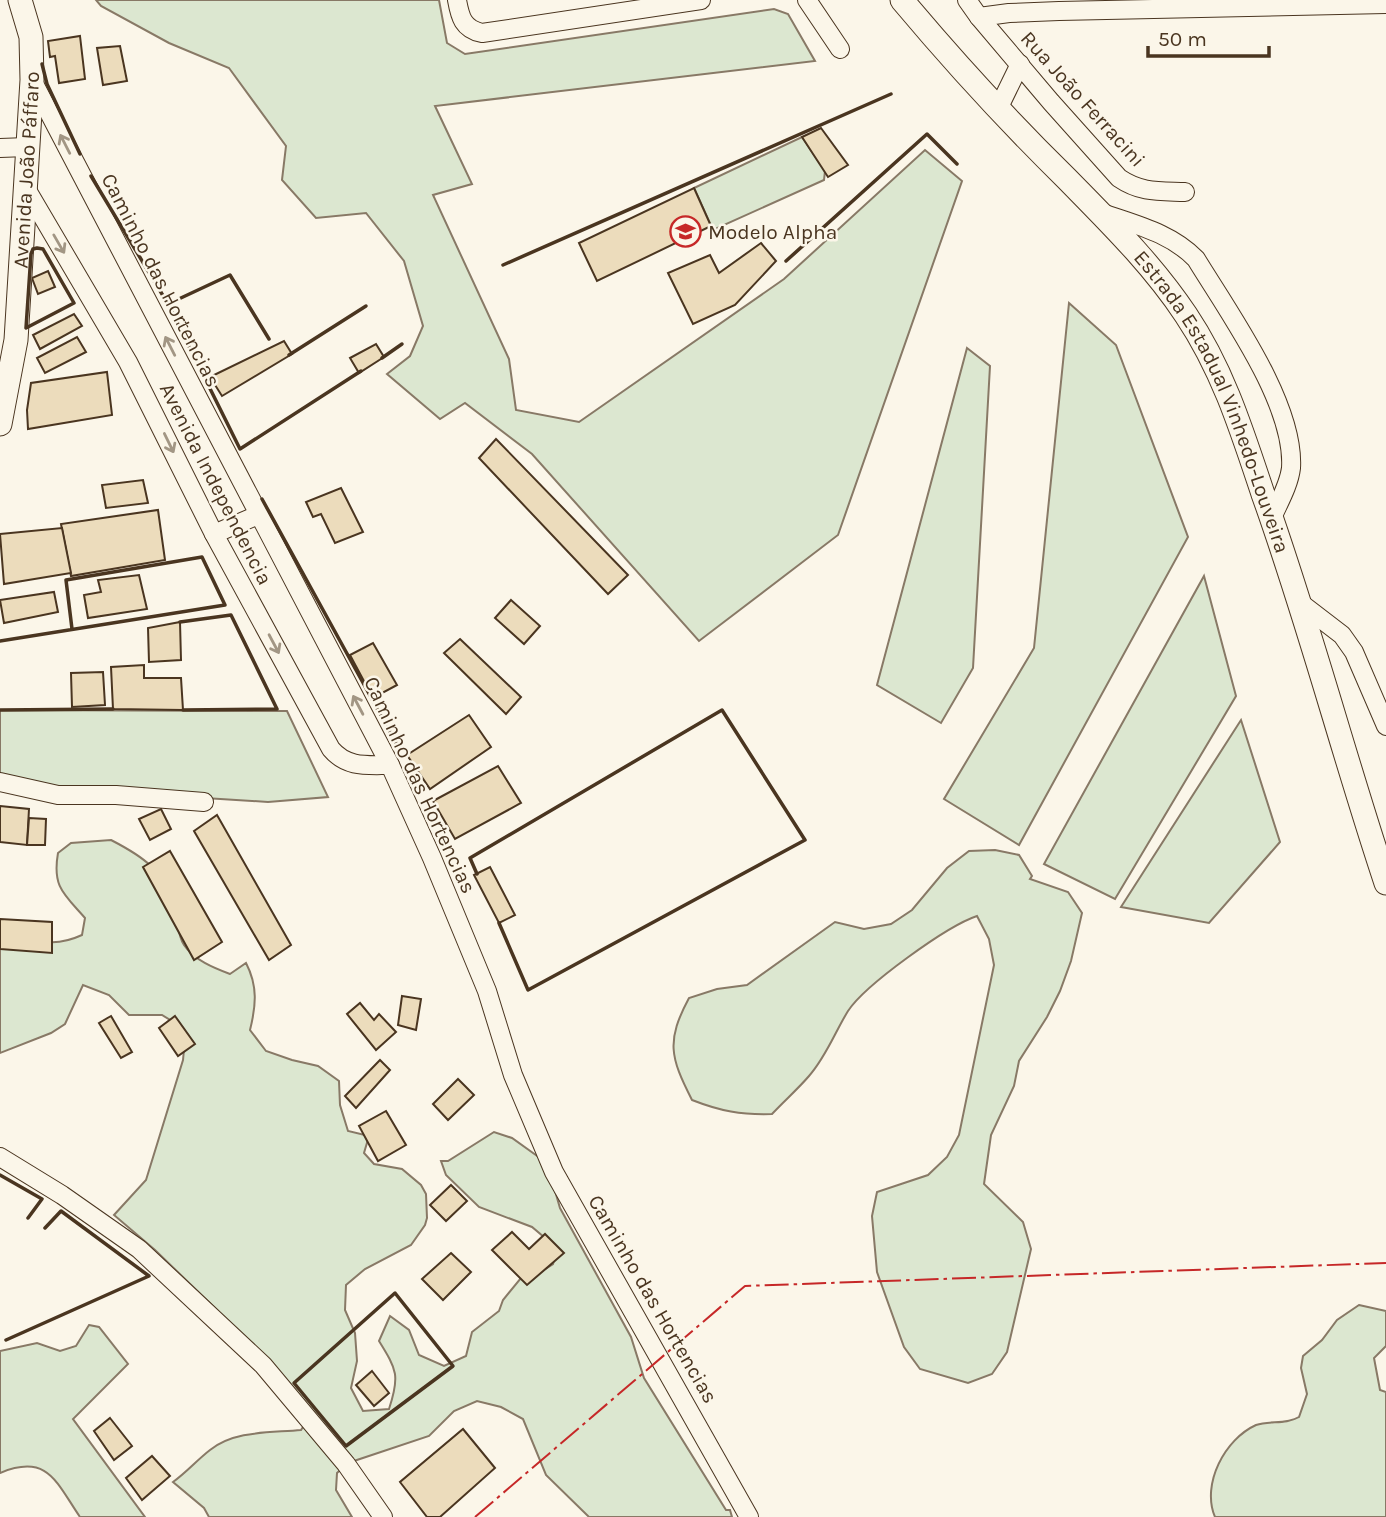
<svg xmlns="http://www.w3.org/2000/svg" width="1386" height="1517" viewBox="0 0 1386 1517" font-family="Karla,sans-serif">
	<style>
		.green { fill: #dce7d0; stroke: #887966; stroke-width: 2 }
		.building { fill: #ecdcbc; stroke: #4a3520; stroke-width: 2 }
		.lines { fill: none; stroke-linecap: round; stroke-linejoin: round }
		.minor-casing { stroke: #4a3520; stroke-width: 20 }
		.major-casing { stroke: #4a3520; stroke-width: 25 }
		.minor { stroke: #fbf6e9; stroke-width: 18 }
		.major { stroke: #fbf6e9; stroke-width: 23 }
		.wall { stroke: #4a3520; stroke-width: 3.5 }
		.power { stroke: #c62828; stroke-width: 2; stroke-dasharray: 24 5 3.5 5; stroke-linecap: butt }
		.oneway { stroke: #a29684 }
		.labels { text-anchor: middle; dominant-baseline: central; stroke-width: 5; stroke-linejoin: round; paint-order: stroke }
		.street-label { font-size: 21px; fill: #4a3520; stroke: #fbf6e9 }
		.poi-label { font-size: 21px; fill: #4a3520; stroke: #fbf6e9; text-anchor: start }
	</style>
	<rect width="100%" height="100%" fill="#fbf6e9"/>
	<g class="green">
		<polygon points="96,0 439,0 447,43 465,54 774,9 788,14 815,61 435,106 472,184 433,195 509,359 516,410 579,422 784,279 925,150 962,181 838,535 699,641 532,454 465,403 440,419 387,374 410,356 423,326 404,261 366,213 316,218 282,180 286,146 229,68 169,43 101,6"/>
		<polygon points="802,137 825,171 824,180 713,230 694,188"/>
		<polygon points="1069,303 1116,345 1188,537 1019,845 944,799 1034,648"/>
		<polygon points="967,348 990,366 973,668 941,723 877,685"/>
		<polygon points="1204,576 1236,696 1115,899 1044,864"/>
		<polygon points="0,710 287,711 328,797 268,802 62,789 0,780"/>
		<polygon points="1241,720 1280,842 1209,923 1121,907"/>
		<path d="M 111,840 C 144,857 164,870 174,909 C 177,919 178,936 184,945 C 194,960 214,968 230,974 L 246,963 C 258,986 256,1006 250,1030 L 266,1051 L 292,1060 L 318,1066 L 339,1081 L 340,1105 L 348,1131 L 369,1136 L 364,1153 L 374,1164 L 402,1169 L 421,1185 L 426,1194 L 427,1218 L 425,1225 L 411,1245 L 365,1269 L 346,1285 L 345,1310 L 355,1333 L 357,1361 L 351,1388 L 363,1411 L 389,1409 C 400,1376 397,1370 379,1341 L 390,1316 L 409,1330 L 419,1355 L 444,1366 L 466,1356 L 472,1332 L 499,1311 L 503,1300 L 525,1273 L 536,1275 L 553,1264 L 557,1248 L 532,1227 L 479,1207 L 446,1175 L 441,1161 L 448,1161 L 494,1132 L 512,1138 L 547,1163 L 560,1208 L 631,1337 L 644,1378 L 726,1510 L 730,1510 L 732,1517 L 589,1517 L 546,1475 L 523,1419 L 501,1407 L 477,1401 L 454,1411 L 429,1436 L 348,1463 L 337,1473 L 336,1490 L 352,1517 L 209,1517 L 204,1508 L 173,1482 C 187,1472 197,1460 210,1450 C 235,1430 271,1433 301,1430 L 305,1424 L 217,1310 L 155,1250 L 114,1215 L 146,1180 L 183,1060 L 185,1039 L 180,1026 L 162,1015 L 129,1015 L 109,995 L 83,985 L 65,1024 L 51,1033 L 0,1053 L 0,922 C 31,938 47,951 82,935 L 85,918 C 64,894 52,887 58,853 L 71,843 Z"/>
		<path d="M 995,850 L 1019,855 L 1032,876 L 1030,879 L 1068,892 L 1082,913 L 1071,961 L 1060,991 L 1047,1017 L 1019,1061 L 1014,1086 L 991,1135 L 984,1184 L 1023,1222 L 1031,1249 L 1007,1352 L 992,1374 L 968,1383 L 920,1369 L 904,1347 L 877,1272 L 872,1216 L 877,1192 L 928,1175 L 947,1157 L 959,1135 L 994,965 L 989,939 L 977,916 C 947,926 865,985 848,1011 C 835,1032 826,1057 809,1076 C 798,1089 784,1101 772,1114 C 741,1115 720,1111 692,1100 C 670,1057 666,1041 689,998 L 717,989 L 747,985 L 835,922 L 864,929 L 891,924 L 912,910 L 947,868 L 969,851 Z"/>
		<path d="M 1359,1305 L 1386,1311 L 1386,1346 L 1374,1358 L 1380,1390 L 1386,1392 L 1386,1517 L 1215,1517 C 1201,1484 1225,1439 1256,1425 C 1270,1420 1285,1425 1299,1417 L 1307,1394 L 1301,1368 L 1303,1356 L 1322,1340 L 1337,1320 Z"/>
		<path d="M 89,1325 L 99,1327 L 128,1364 L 73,1419 L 145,1517 L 80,1517 C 56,1482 48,1453 0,1473 L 0,1351 L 37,1343 L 60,1351 L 76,1346 Z"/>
	</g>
	<g class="building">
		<polygon points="80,36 85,79 59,83 55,56 50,57 48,41"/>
		<polygon points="120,46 127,81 103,85 97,48"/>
		<polygon points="821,128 848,165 828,177 802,137"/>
		<polygon points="694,188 711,226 597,281 579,243"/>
		<polygon points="761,243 776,261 735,305 693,324 668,273 710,255 719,273"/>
		<polygon points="48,271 55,287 38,294 32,278"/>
		<polygon points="74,314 82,326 40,349 33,335"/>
		<polygon points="77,337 86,352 45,373 37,358"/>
		<polygon points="284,341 292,354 222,396 210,377"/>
		<polygon points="376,344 384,357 359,373 350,358"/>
		<polygon points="107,372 112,415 28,429 27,410 31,383"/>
		<polygon points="496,439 628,575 608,594 479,458"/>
		<polygon points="143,480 148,503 106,508 102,485"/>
		<polygon points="341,488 363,532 335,543 321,514 313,517 306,502"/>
		<polygon points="158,510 165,560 71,576 61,524"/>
		<polygon points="62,528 71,573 4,584 0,534"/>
		<polygon points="139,575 147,609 88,618 84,595 101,592 98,580"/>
		<polygon points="54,592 58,612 4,623 0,600"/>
		<polygon points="511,600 540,626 524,644 495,618"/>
		<polygon points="180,622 181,660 149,662 148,628"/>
		<polygon points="460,639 521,697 506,714 444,653"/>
		<polygon points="373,643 397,685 373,698 350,655"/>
		<polygon points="144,665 144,678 181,678 183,710 113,709 111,667"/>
		<polygon points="103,672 105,705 72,707 71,673"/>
		<polygon points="469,715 491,747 430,789 407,755"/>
		<polygon points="498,766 521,803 455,839 433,801"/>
		<polygon points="0,806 29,809 27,845 0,842"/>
		<polygon points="161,809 171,829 150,840 139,819"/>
		<polygon points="217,815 291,945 269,960 194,831"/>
		<polygon points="29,818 46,819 45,845 27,845"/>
		<polygon points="170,851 222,942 194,960 143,867"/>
		<polygon points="490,867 515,915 499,923 474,875"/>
		<polygon points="0,919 52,922 52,953 0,949"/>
		<polygon points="402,996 421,999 416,1030 398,1025"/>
		<polygon points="360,1003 374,1020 379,1014 396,1032 376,1050 347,1014"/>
		<polygon points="111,1016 132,1052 121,1058 99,1023"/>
		<polygon points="175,1016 195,1044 178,1056 159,1028"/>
		<polygon points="380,1060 390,1070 356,1108 345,1096"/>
		<polygon points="458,1079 474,1095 448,1120 433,1104"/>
		<polygon points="386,1111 406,1145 378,1161 359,1126"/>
		<polygon points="451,1185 467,1201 446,1221 430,1205"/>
		<polygon points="512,1232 529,1249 545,1234 564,1253 527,1285 492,1250"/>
		<polygon points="451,1253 471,1272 443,1300 422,1279"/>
		<polygon points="372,1371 389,1393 374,1406 356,1385"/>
		<polygon points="110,1418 132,1446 114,1460 94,1431"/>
		<polygon points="463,1429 495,1468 440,1517 427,1517 400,1482"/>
		<polygon points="152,1456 170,1476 142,1500 126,1478"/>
	</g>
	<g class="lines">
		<defs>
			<g id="minor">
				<path d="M 457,0 C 460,17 463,29 482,33 L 701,0"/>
				<polyline points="807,0 840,49"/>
				<path d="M 967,0 L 979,17 L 1051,102 L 1119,178 C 1141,193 1159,191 1185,192"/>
				<polyline points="979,17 1009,13 1059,11 1386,4"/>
				<polyline points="32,80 390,765 432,858 487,991 513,1075 554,1172 749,1517"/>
				<polyline points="999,107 1020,64"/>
				<polyline points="0,148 27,147"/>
				<path d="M 24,185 L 128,362 L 214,534 L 331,749 C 347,768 367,765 390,765"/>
				<path d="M 1102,213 C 1136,225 1171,233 1196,259 C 1229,313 1295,404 1291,468 C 1289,485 1279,502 1272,518"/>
				<polyline points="214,534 258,515"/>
				<polyline points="1299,602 1342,635 1354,652 1386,726"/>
				<polyline points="0,782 58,795 116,795 204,802"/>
				<polyline points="0,1157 62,1195 139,1249 263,1365 346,1464 383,1517"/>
			</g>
			<g id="major">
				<path id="s1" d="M 902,0 C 954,62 1009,122 1067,179 C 1109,222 1152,264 1186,315 C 1223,370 1242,431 1263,494 C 1309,622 1343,754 1386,883"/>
				<path id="s2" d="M 0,424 L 16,340 L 32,80 L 31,37 L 20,0"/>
			</g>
		</defs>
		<use href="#minor" class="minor-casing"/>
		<use href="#major" class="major-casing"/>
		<use href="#minor" class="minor"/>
		<use href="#major" class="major"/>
		<g class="wall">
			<polyline points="42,64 47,84 80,154"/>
			<polyline points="91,176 168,304 240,449 361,371"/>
			<polygon points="37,248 43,249 74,303 26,328 31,254 33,249"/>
			<polyline points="786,261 927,134 957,164"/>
			<polyline points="503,265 891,94"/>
			<polyline points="168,304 230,275 269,339"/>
			<polyline points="289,355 366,306"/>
			<polyline points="382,358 402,344"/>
			<polyline points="262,499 400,750"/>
			<polyline points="180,622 231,615 277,709 183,710"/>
			<polyline points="0,641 225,605 202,557 66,580 72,629"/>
			<polyline points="0,710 113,709"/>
			<polyline points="477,874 470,858 722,710 805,840 528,990 499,923"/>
			<polyline points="0,1175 42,1199 28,1218"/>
			<polygon points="395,1293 453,1366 346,1446 294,1383"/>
			<polyline points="6,1340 149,1276 61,1211 45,1228"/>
		</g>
		<polyline class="power" points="475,1517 745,1286 1386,1263"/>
	</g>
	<defs><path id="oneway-shaft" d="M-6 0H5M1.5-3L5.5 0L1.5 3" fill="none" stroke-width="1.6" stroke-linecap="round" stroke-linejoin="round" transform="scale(1.75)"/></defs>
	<g class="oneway">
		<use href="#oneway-shaft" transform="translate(65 144) rotate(-117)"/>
		<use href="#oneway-shaft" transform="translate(59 244) rotate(60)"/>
		<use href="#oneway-shaft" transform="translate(170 346) rotate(-117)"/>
		<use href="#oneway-shaft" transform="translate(169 443) rotate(64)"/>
		<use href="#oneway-shaft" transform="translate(274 644) rotate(62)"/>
		<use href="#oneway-shaft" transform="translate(358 705) rotate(-118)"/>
	</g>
	<defs>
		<symbol id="school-ring" viewBox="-11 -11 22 22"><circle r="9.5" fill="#fbf6e9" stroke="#c62828" stroke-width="1.5"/><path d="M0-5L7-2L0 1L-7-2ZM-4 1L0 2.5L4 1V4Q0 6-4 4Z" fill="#c62828"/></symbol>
	</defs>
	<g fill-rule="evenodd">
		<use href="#school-ring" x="668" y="214" width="35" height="35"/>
	</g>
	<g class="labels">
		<g class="street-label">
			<text transform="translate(1083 99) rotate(48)">Rua João Ferracini</text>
			<text stroke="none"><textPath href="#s2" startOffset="256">Avenida João Páffaro</textPath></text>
			<text transform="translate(161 280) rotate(63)">Caminho das Hortencias</text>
			<text stroke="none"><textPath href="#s1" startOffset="514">Estrada Estadual Vinhedo-Louveira</textPath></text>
			<text transform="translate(216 484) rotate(63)">Avenida Independencia</text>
			<text transform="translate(420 785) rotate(65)">Caminho das Hortencias</text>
			<text transform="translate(653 1299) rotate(60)">Caminho das Hortencias</text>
		</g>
		<g class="poi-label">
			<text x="708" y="232">Modelo Alpha</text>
		</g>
	</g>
	<path d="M1148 46v10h121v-10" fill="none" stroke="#4a3520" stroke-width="3.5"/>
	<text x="1158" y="46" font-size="21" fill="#4a3520" stroke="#fbf6e9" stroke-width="5" paint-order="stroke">50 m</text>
</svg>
